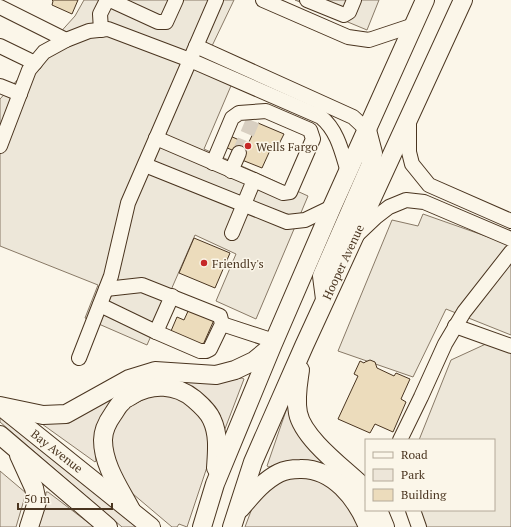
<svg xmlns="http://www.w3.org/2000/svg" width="511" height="527" viewBox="0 0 511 527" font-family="'PT Serif',serif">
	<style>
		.green { fill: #ede6d9; stroke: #887966 }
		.parking { fill: #ede7d9; stroke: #887966 }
		.building { fill: #ecdcbc; stroke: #4a3520 }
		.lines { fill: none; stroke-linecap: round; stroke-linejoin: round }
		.minor-tunnel { stroke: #d8cfc1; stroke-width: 14; stroke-dasharray: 14 7; stroke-linecap: butt }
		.minor-casing { stroke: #4a3520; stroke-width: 16 }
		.major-casing { stroke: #4a3520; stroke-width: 20 }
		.minor { stroke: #fbf6e9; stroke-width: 14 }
		.major { stroke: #fbf6e9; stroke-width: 18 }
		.poi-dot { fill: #c62828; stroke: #fbf6e9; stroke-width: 1.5 }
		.labels { text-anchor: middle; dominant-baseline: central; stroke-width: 3; stroke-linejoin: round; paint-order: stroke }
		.poi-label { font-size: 12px; fill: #4a3520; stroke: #fbf6e9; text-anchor: start }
		.street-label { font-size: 12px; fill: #4a3520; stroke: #fbf6e9 }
	</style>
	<rect width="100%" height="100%" fill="#fbf6e9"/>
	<g class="green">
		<polygon points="242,378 244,379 223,434 179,382 179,380 220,382"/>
		<polygon points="154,394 178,397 207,423 210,458 187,527 179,524 177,527 172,527 133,494 124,485 117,474 110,438 123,410"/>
		<polygon points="116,395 95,450 96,461 95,462 35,419"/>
		<path d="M 289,402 L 334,469 C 308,463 295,457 269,467 L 267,466 Z"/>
		<polygon points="0,415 139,527 122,527 0,422"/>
		<polygon points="0,471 26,493 16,527 0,527"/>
		<polygon points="291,476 317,478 340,495 361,527 245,527 254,503 266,488"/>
		<polygon points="46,492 48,492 94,527 38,527 45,505"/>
	</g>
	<g class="parking">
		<polygon points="84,0 234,0 212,46 242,60 204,149 308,196 256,319 216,301 236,254 195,235 147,345 85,318 98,285 0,246 0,99 75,16"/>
		<polygon points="295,0 379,0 367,30"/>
		<polygon points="423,214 511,245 511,335 446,309 413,377 338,351 392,220 418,226"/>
		<polygon points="488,343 511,353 511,527 421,527 417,510 494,510 494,440 419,440 451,360"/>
	</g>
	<g class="building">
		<polygon points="52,0 78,0 72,14 52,5 53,1"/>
		<polygon points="258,123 284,134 277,148 272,146 262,168 242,160 243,155 223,146 228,135 248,144"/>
		<polygon points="194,238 230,253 215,288 179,273"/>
		<polygon points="189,309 214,320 202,347 171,331 177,317 184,320"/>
		<polygon points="370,360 375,362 377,368 394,376 396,373 410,379 401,399 406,402 393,432 375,424 370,433 338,419 358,376 354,374 360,361 364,363 365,362"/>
	</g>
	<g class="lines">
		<polyline class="minor-tunnel" points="239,153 256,113"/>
		<defs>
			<g id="minor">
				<polyline points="110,0 158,22 166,22 176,0"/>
				<polyline points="263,0 348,37 369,40 414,25"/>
				<polyline points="307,0 344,15 349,12 354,0"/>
				<polyline points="0,7 66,40"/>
				<polyline points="101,30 100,14 107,0"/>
				<polyline points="0,46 35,63"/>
				<polyline points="196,46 353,117 367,130"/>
				<polyline points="0,86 20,94"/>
				<polyline points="409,119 409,152 412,164 429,185 511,221"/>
				<polyline points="156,138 254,180 232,233"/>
				<path d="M 0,146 L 29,70 L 44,52 L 66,40 L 89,31 L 108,29 L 190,60 L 321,117 C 338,131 342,153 348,172"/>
				<polyline points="213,163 232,118 239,113 266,111 310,130 313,139 290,192 283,193 254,180"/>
				<polyline points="145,165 287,222 305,220 332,207"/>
				<polyline points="231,171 239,153"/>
				<polyline points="357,235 376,217 389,207 406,200 424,202 511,239"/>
				<polyline points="100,305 156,332 200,351 206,351 210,349 222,324 220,316 142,285 106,289"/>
				<polyline points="222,324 274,341"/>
				<polyline points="455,326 511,346"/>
				<polyline points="156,332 172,296"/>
				<polyline points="79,358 111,276 128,203 216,0"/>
				<polyline points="400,440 421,397 445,344 464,312 511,252"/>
				<polyline points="413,510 419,527"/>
			</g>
			<g id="major">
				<polyline points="325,299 322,276 370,166 373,153 367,130"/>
				<path d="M 300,370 C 298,384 295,398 298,413 C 303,438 342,467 360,484 L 366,492"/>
				<polyline points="0,406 43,415 66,414 129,379 155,371 216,375 235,370 254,361 271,347"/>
				<polyline points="4,409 151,527"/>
				<polyline points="0,435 108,527"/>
				<polyline points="19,455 34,488 37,502 29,527"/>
				<path d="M 240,509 C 252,495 263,481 279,473 C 285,470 293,469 300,469 C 333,468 357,499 368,527"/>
				<path d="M 131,510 C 120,489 103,465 103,440 C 103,431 108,421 113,414 C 116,410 118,405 122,402 C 124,399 129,397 132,395 C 152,383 176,384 194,399 C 201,405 209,412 212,420 C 219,435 217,452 216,468"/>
				<polyline points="378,510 385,527"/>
				<polyline points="202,527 215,484 272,346 332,207 425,0"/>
				<polyline points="232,527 253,462 304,346 463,0"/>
			</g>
		</defs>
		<use href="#minor" class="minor-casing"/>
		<use href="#major" class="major-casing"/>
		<use href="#minor" class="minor"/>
		<use href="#major" class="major"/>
	</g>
	<g class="poi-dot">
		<circle cx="248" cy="146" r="4"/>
		<circle cx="204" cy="263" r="4"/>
	</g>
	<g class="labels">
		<g class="poi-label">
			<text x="256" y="146">Wells Fargo</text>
			<text x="212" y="263">Friendly's</text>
		</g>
		<g class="street-label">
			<text transform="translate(343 262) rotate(-65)">Hooper Avenue</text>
			<text transform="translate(57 451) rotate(38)">Bay Avenue</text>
		</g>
	</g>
	<rect x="365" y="439" width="130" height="72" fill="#fbf6e9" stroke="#b4a999"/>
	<rect x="373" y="452" width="20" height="6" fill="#fbf6e9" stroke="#b4a999"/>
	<text x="401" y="459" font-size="12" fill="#4a3520">Road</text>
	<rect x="373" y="469" width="20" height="12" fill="#ede6d9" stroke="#b4a999"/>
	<text x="401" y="479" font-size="12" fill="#4a3520">Park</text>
	<rect x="373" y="489" width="20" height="12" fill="#ecdcbc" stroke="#b4a999"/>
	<text x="401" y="499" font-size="12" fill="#4a3520">Building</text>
	<path d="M18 503v6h94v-6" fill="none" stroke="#4a3520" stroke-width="2"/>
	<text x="24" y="503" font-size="12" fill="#4a3520" stroke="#fbf6e9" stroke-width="3" paint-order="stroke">50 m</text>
</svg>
